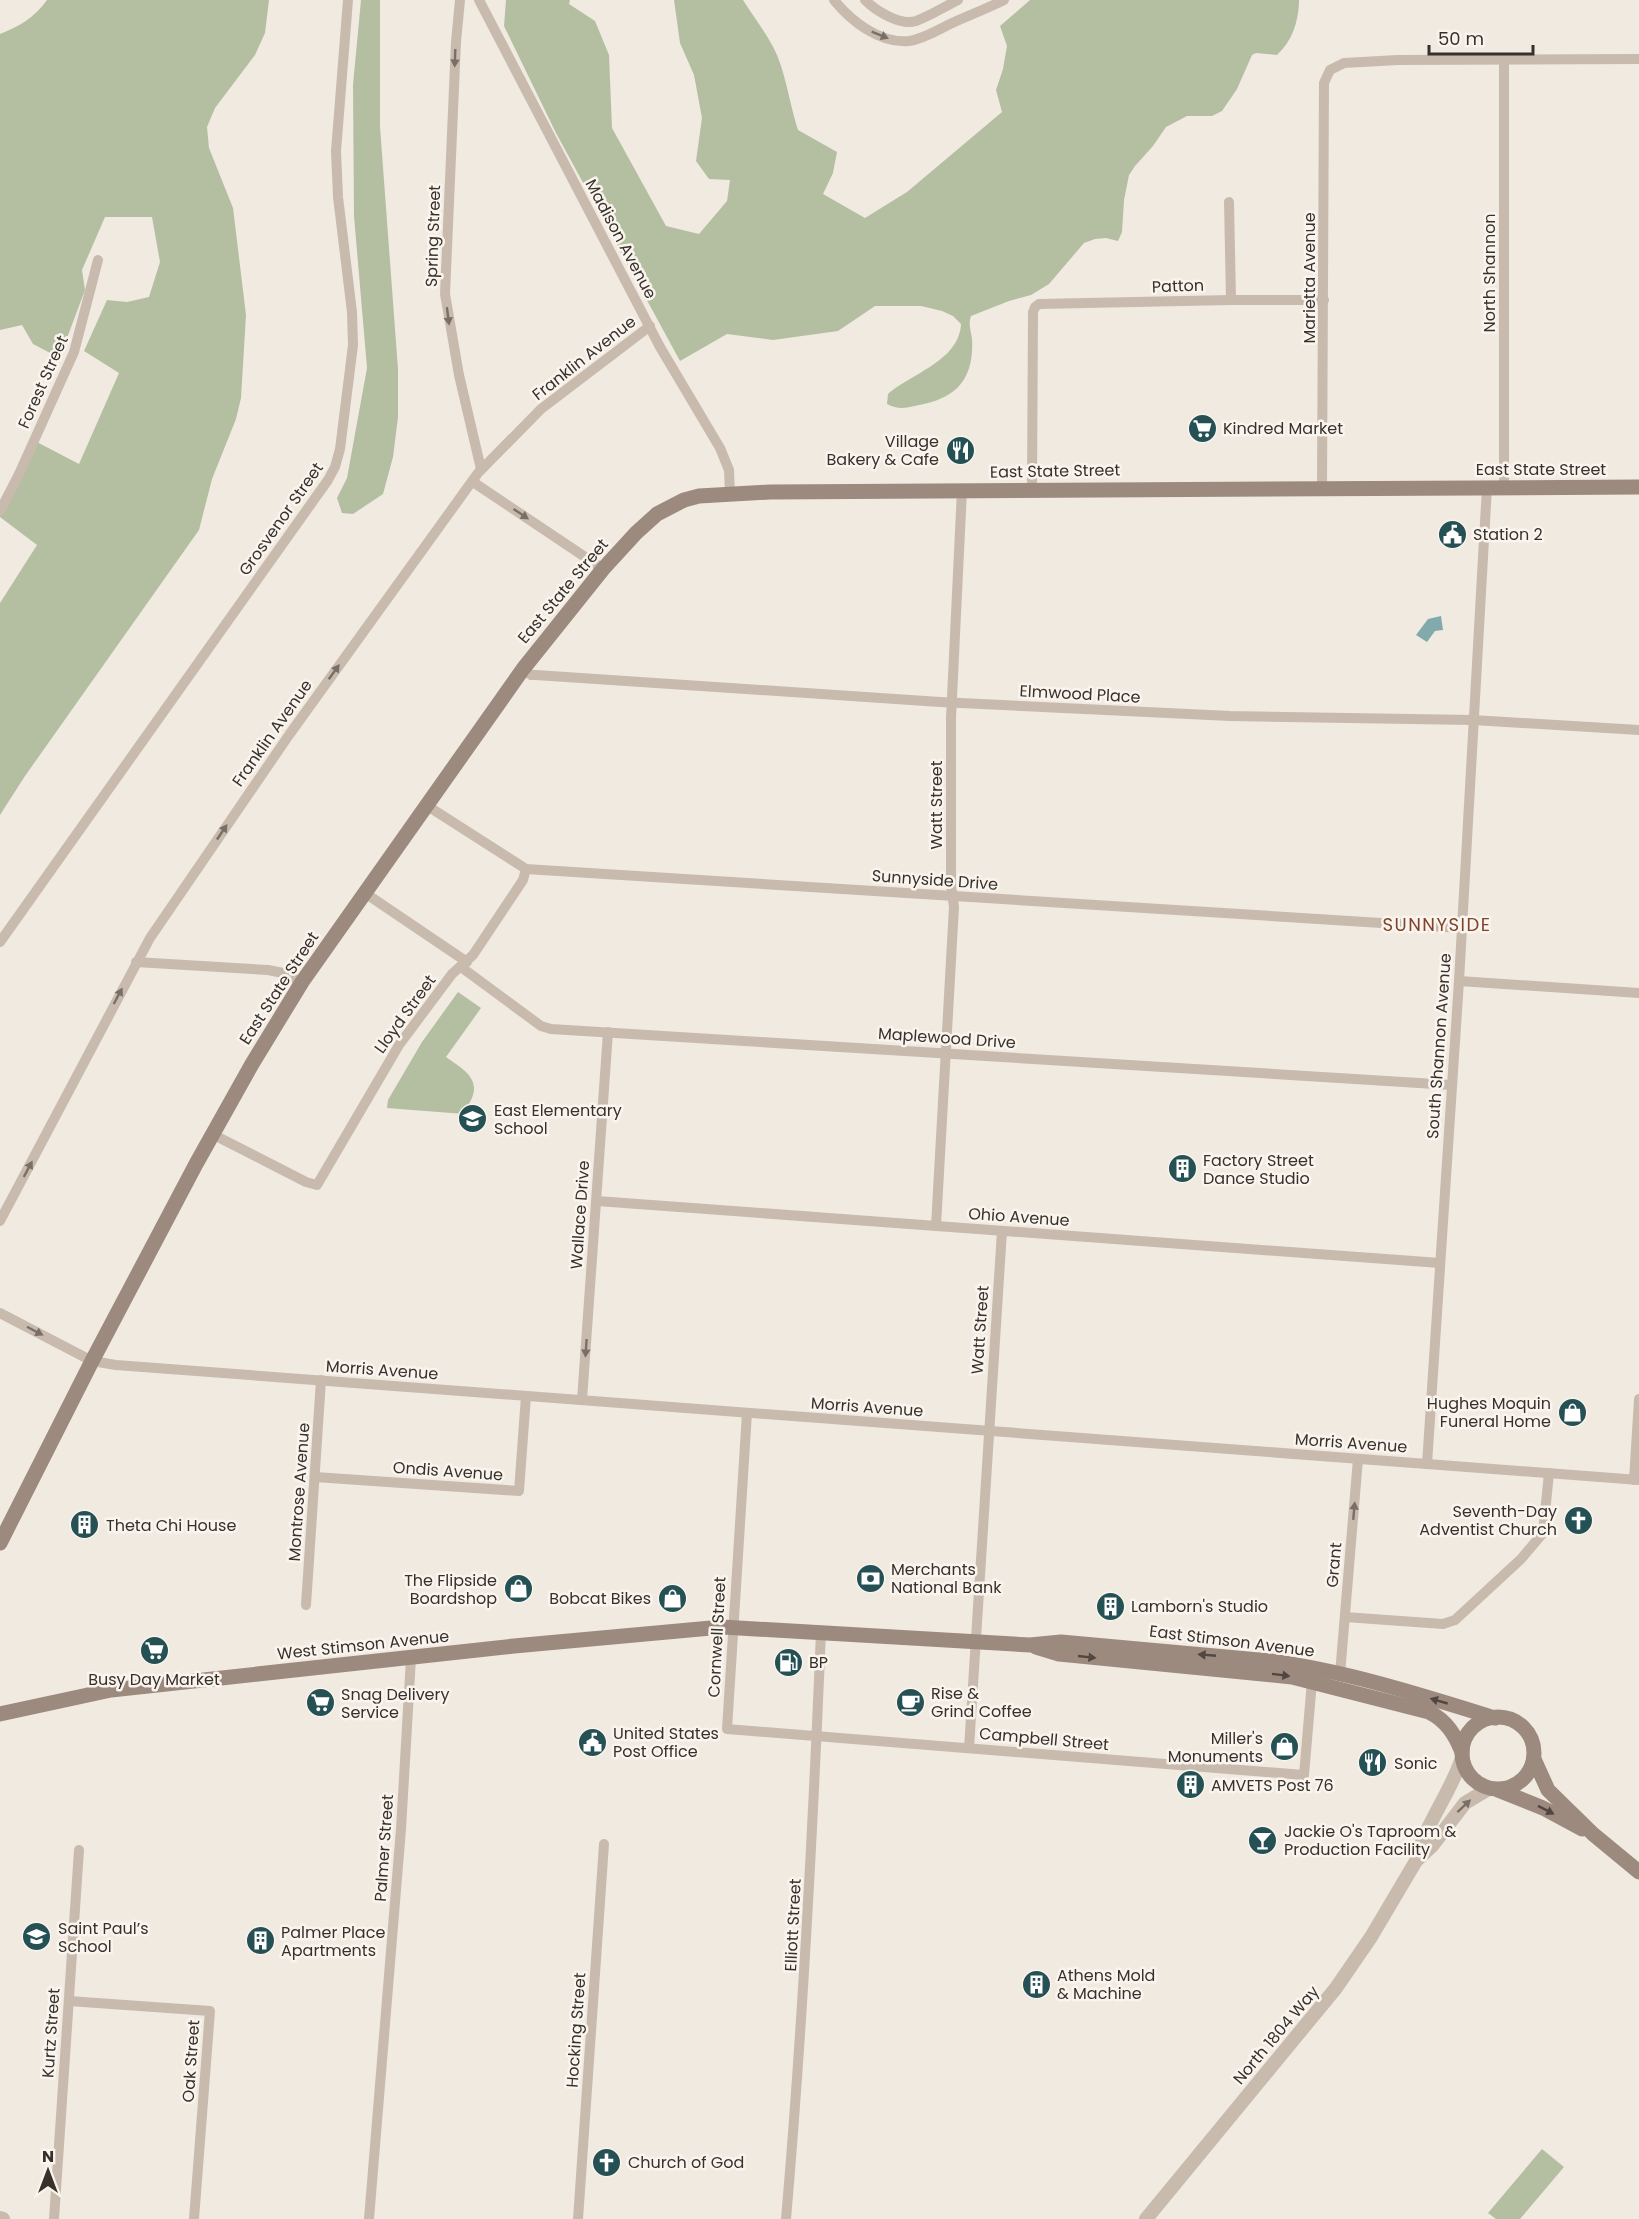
<svg xmlns="http://www.w3.org/2000/svg" width="1639" height="2219" viewBox="0 0 1639 2219" font-family="Poppins,sans-serif">
	<style>
		.green { fill: #b4bfa2 }
		.water { fill: #82a9ac }
		.lines { fill: none; stroke-linecap: round; stroke-linejoin: round }
		.minor { stroke: #c8bbae; stroke-width: 10 }
		.tertiary { stroke: #c8bbae; stroke-width: 14 }
		.secondary { stroke: #9c8a7f; stroke-width: 15 }
		.oneway { fill: #796f66 }
		.oneway2 { fill: #514640 }
		.labels { text-anchor: middle; dominant-baseline: central; stroke-width: 5; stroke-linejoin: round; paint-order: stroke }
		.street-label { font-size: 16px; fill: #38302b; stroke: #f9f4ed }
		.poi-label { font-size: 16px; fill: #38302b; stroke: #f9f4ed; text-anchor: start }
		.neighbourhood-label { font-size: 18px; letter-spacing: 1.5px; fill: #7f432c; stroke: #f9f4ed }
	</style>
	<rect width="100%" height="100%" fill="#f1eae1"/>
	<g class="green">
		<path d="M 47,0 L 269,0 L 265,33 L 255,55 L 215,108 L 207,127 L 209,148 L 233,208 L 246,315 L 241,398 L 236,419 L 212,479 L 199,530 L 25,776 L 0,815 L 0,603 L 37,545 L 0,517 L 0,511 L 33,440 L 79,464 L 119,373 L 84,351 L 107,300 L 127,302 L 149,297 L 160,262 L 152,217 L 105,217 L 82,270 L 85,290 L 67,338 L 54,355 L 33,344 L 22,325 L 0,330 L 0,34 C 20,26 34,18 47,0 Z"/>
		<polygon points="361,0 380,0 380,127 398,369 398,417 393,457 383,494 353,514 342,513 337,498 347,478 367,368 354,216 353,85"/>
		<path d="M 506,0 L 570,0 L 569,4 L 595,21 L 609,55 L 612,128 L 666,226 L 699,234 L 727,201 L 730,180 L 709,179 L 696,161 L 702,118 L 694,75 L 680,43 L 674,0 L 743,0 C 756,21 774,42 781,66 C 788,87 791,109 798,130 L 837,152 L 833,173 L 823,194 L 865,218 L 907,192 L 1002,112 L 996,90 L 1003,69 L 1007,46 L 1000,26 L 1030,0 L 1299,0 L 1299,3 C 1298,23 1292,41 1277,55 L 1256,53 L 1252,55 L 1237,89 L 1222,111 L 1212,116 L 1187,116 L 1166,127 L 1153,146 L 1135,166 L 1129,175 L 1124,200 L 1122,232 L 1118,241 L 1106,238 L 1095,239 L 1084,243 L 1049,284 L 1031,295 L 1009,301 L 971,316 C 968,325 971,330 972,339 C 974,375 960,396 924,404 C 910,407 900,411 887,404 L 888,394 C 912,373 959,361 961,324 L 953,316 L 942,311 L 921,306 L 875,306 L 838,331 L 773,340 L 727,334 L 680,361 L 556,133 L 504,26 Z"/>
		<path d="M 458,992 L 481,1008 L 446,1057 C 458,1066 479,1076 473,1095 C 471,1102 466,1107 464,1114 L 387,1108 L 388,1100 L 422,1042 Z"/>
		<polygon points="1542,2149 1564,2167 1520,2219 1496,2219 1488,2213"/>
	</g>
	<polygon class="water" points="1441,616 1443,630 1435,631 1427,642 1416,635 1428,619"/>
	<g class="lines">
		<g class="minor">
			<polyline points="460,0 456,42 445,294 459,375 481,469"/>
			<polyline points="479,0 660,347 720,448 729,470 730,493"/>
			<path d="M 834,0 C 851,21 880,44 909,41 C 923,39 936,31 948,25 C 967,16 986,9 1004,0"/>
			<path d="M 865,0 C 876,11 900,26 916,21 C 930,16 944,7 958,0"/>
			<polyline points="1504,60 1504,487"/>
			<polyline points="1229,202 1231,300"/>
			<polyline points="473,482 603,569"/>
			<polyline points="1322,487 1324,83 1330,70 1344,63 1398,60 1639,59"/>
			<polyline points="1032,489 1033,312 1035,307 1039,304 1231,300 1324,300"/>
			<polyline points="0,511 19,474 74,352 98,260"/>
			<polyline points="523,669 531,675 536,675 940,702 1230,716 1473,720 1639,730"/>
			<polyline points="426,805 526,869 1461,928"/>
			<polyline points="365,893 467,962"/>
			<polyline points="0,942 328,480 335,467 340,449 353,345 352,312 338,197 336,151 348,0"/>
			<polyline points="136,962 268,970 283,973 302,982"/>
			<polyline points="461,967 541,1026 551,1029 1451,1085"/>
			<polyline points="1459,981 1639,993"/>
			<polyline points="212,1134 306,1182 317,1185 399,1045 452,974 473,955 523,880 526,869"/>
			<polyline points="597,1201 1440,1263"/>
			<polyline points="0,1221 150,938 289,735 478,473 541,409 650,326"/>
			<polyline points="936,1226 954,907 951,885 951,718 962,490"/>
			<polyline points="0,1313 92,1361 116,1365 1639,1480"/>
			<polyline points="582,1400 608,1032"/>
			<polyline points="747,1413 727,1729 1304,1775 1312,1681"/>
			<polyline points="1427,1464 1459,981 1487,487"/>
			<polyline points="315,1477 519,1491 526,1396"/>
			<polyline points="1634,1480 1639,1399"/>
			<polyline points="306,1605 321,1380"/>
			<polyline points="1345,1617 1443,1624 1455,1620 1521,1559 1543,1533 1549,1473"/>
			<polyline points="1340,1674 1358,1459"/>
			<polyline points="969,1748 1002,1231"/>
			<polyline points="69,2001 210,2011 194,2219"/>
			<polyline points="54,2219 79,1850"/>
			<polyline points="369,2219 401,1829 411,1658"/>
			<polyline points="578,2219 604,1844"/>
			<path d="M 786,2219 C 803,2023 813,1828 821,1631"/>
		</g>
		<g class="tertiary">
			<polyline points="1416,1861 1432,1846 1465,1803 1490,1788"/>
			<polyline points="0,2218 3,2219"/>
			<path d="M 1146,2219 L 1336,1988 L 1371,1937 L 1416,1861 C 1425,1824 1450,1794 1462,1758"/>
		</g>
		<g class="secondary">
			<polyline points="0,1543 92,1361 196,1164 252,1064 302,982 523,669 603,569 636,533 657,514 684,500 699,496 770,492 1639,487"/>
			<path d="M 1036,1647 L 1059,1654 L 1292,1677 L 1429,1712 C 1447,1721 1455,1735 1462,1752"/>
			<path d="M 0,1714 L 111,1690 L 148,1686 L 514,1646 L 722,1627 L 1030,1645 L 1061,1642 L 1270,1661 C 1346,1671 1421,1695 1495,1718"/>
			<circle cx="1498" cy="1753" r="36"/>
			<polyline points="1534,1759 1548,1790 1593,1834 1639,1872"/>
			<polyline points="1498,1790 1543,1808 1582,1829"/>
		</g>
	</g>
	<defs><path id="oneway-solid" d="M-6-.8H1V-3.2L6.5 0L1 3.2V.8H-6Z" transform="scale(1.5)"/></defs>
	<g class="oneway">
		<use href="#oneway-solid" transform="translate(880 35) rotate(22)"/>
		<use href="#oneway-solid" transform="translate(455 58) rotate(92)"/>
		<use href="#oneway-solid" transform="translate(448 316) rotate(83)"/>
		<use href="#oneway-solid" transform="translate(521 514) rotate(34)"/>
		<use href="#oneway-solid" transform="translate(334 672) rotate(-54)"/>
		<use href="#oneway-solid" transform="translate(222 832) rotate(-56)"/>
		<use href="#oneway-solid" transform="translate(118 996) rotate(-62)"/>
		<use href="#oneway-solid" transform="translate(28 1169) rotate(-62)"/>
		<use href="#oneway-solid" transform="translate(35 1331) rotate(28)"/>
		<use href="#oneway-solid" transform="translate(586 1348) rotate(94)"/>
		<use href="#oneway-solid" transform="translate(1354 1511) rotate(-85)"/>
		<use href="#oneway-solid" transform="translate(1464 1806) rotate(-43)"/>
	</g>
	<g class="oneway2">
		<use href="#oneway-solid" transform="translate(1207 1655) rotate(-175)"/>
		<use href="#oneway-solid" transform="translate(1087 1657) rotate(6)"/>
		<use href="#oneway-solid" transform="translate(1281 1675) rotate(7)"/>
		<use href="#oneway-solid" transform="translate(1439 1701) rotate(-164)"/>
		<use href="#oneway-solid" transform="translate(1546 1810) rotate(27)"/>
	</g>
	<defs>
		<symbol id="supermarket-disc" viewBox="-11 -11 22 22"><circle r="9.5" fill="#255155" stroke="#f9f4ed"/><path d="M-6-5.5h2.5l.6 2H6L4.5 2H-2.5L-4.4-4H-6ZM-1.5 3.2a1.3 1.3 0 1 0 .1 0ZM3 3.2a1.3 1.3 0 1 0 .1 0Z" fill="#fff"/></symbol>
		<symbol id="restaurant-disc" viewBox="-11 -11 22 22"><circle r="9.5" fill="#255155" stroke="#f9f4ed"/><path d="M-5-6h1v4h1v-4h1v4h1v-4h1v5L-1.5 .5V6h-2V.5L-5-1ZM5-6V6H3V1.5H1.5Q1.5-4 5-6Z" fill="#fff"/></symbol>
		<symbol id="civic-disc" viewBox="-11 -11 22 22"><circle r="9.5" fill="#255155" stroke="#f9f4ed"/><path d="M-.6-6.5H3V-4.5H.6V-3L4-1V1h2V6H-6V1h2V-1L-.6-3ZM-1.2 2.5V6h2.4V2.5Z" fill="#fff"/></symbol>
		<symbol id="school-disc" viewBox="-11 -11 22 22"><circle r="9.5" fill="#255155" stroke="#f9f4ed"/><path d="M0-5L7-2L0 1L-7-2ZM-4 1L0 2.5L4 1V4Q0 6-4 4Z" fill="#fff"/></symbol>
		<symbol id="building-disc" viewBox="-11 -11 22 22"><circle r="9.5" fill="#255155" stroke="#f9f4ed"/><path d="M-4-6H4V6H1V3H-1V6H-4ZM-2.5-4.3h1.7v1.8h-1.7ZM.8-4.3h1.7v1.8H.8ZM-2.5-1h1.7V.8h-1.7ZM.8-1h1.7V.8H.8Z" fill="#fff"/></symbol>
		<symbol id="shop-disc" viewBox="-11 -11 22 22"><circle r="9.5" fill="#255155" stroke="#f9f4ed"/><path d="M-5-2.5h2.3a2.7 3.5 0 0 1 5.4 0H5L5.5 6h-11ZM-1.5-2.5h3a1.5 2.3 0 0 0-3 0Z" fill="#fff"/></symbol>
		<symbol id="church-disc" viewBox="-11 -11 22 22"><circle r="9.5" fill="#255155" stroke="#f9f4ed"/><path d="M-1.2-6h2.4v3.5h3.3v2.4h-3.3V6h-2.4V-.1h-3.3v-2.4h3.3Z" fill="#fff"/></symbol>
		<symbol id="bank-disc" viewBox="-11 -11 22 22"><circle r="9.5" fill="#255155" stroke="#f9f4ed"/><path d="M-6-4H6V4H-6ZM0-2.3a2.3 2.3 0 1 0 0 4.6a2.3 2.3 0 1 0 0-4.6Z" fill="#fff"/></symbol>
		<symbol id="fuel-disc" viewBox="-11 -11 22 22"><circle r="9.5" fill="#255155" stroke="#f9f4ed"/><path d="M-5.5-6h7V0h2V4h1.3V-2.5L3-4.5l.8-.8L6-3V5H2.5V1h-1V6h-7ZM-4.2-4.7v3.2H.2V-4.7Z" fill="#fff"/></symbol>
		<symbol id="cafe-disc" viewBox="-11 -11 22 22"><circle r="9.5" fill="#255155" stroke="#f9f4ed"/><path d="M-5.5-4.5H6V0H3Q3 3.5 0 3.5H-2.5Q-5.5 3.5-5.5 0ZM3-3.2v2h1.7v-2ZM-6 4.5H4V6H-6Z" fill="#fff"/></symbol>
		<symbol id="bar-disc" viewBox="-11 -11 22 22"><circle r="9.5" fill="#255155" stroke="#f9f4ed"/><path d="M-6-5H6L.8 .8V4.5H3.5V6h-7V4.5H-.8V.8Z" fill="#fff"/></symbol>
	</defs>
	<g fill-rule="evenodd">
		<use href="#supermarket-disc" x="1186" y="412" width="33" height="33"/>
		<use href="#restaurant-disc" x="944" y="434" width="33" height="33"/>
		<use href="#civic-disc" x="1436" y="518" width="33" height="33"/>
		<use href="#school-disc" x="456" y="1102" width="33" height="33"/>
		<use href="#building-disc" x="1166" y="1152" width="33" height="33"/>
		<use href="#shop-disc" x="1556" y="1396" width="33" height="33"/>
		<use href="#church-disc" x="1562" y="1504" width="33" height="33"/>
		<use href="#building-disc" x="68" y="1508" width="33" height="33"/>
		<use href="#bank-disc" x="854" y="1562" width="33" height="33"/>
		<use href="#shop-disc" x="502" y="1572" width="33" height="33"/>
		<use href="#shop-disc" x="656" y="1582" width="33" height="33"/>
		<use href="#building-disc" x="1094" y="1590" width="33" height="33"/>
		<use href="#supermarket-disc" x="138" y="1634" width="33" height="33"/>
		<use href="#fuel-disc" x="772" y="1646" width="33" height="33"/>
		<use href="#cafe-disc" x="894" y="1686" width="33" height="33"/>
		<use href="#supermarket-disc" x="304" y="1686" width="33" height="33"/>
		<use href="#civic-disc" x="576" y="1726" width="33" height="33"/>
		<use href="#shop-disc" x="1268" y="1730" width="33" height="33"/>
		<use href="#restaurant-disc" x="1356" y="1746" width="33" height="33"/>
		<use href="#building-disc" x="1174" y="1768" width="33" height="33"/>
		<use href="#bar-disc" x="1246" y="1824" width="33" height="33"/>
		<use href="#school-disc" x="20" y="1920" width="33" height="33"/>
		<use href="#building-disc" x="244" y="1924" width="33" height="33"/>
		<use href="#building-disc" x="1020" y="1968" width="33" height="33"/>
		<use href="#church-disc" x="590" y="2146" width="33" height="33"/>
	</g>
	<g class="labels">
		<g class="street-label">
			<text transform="translate(433 236) rotate(-88)">Spring Street</text>
			<text transform="translate(621 239) rotate(62)">Madison Avenue</text>
			<text transform="translate(1489 273) rotate(-90)">North Shannon</text>
			<text transform="translate(1309 278) rotate(-90)">Marietta Avenue</text>
			<text transform="translate(1178 286) rotate(-2)">Patton</text>
			<text transform="translate(584 358) rotate(-38)">Franklin Avenue</text>
			<text transform="translate(43 382) rotate(-66)">Forest Street</text>
			<text x="1541" y="469">East State Street</text>
			<text transform="translate(1055 471) rotate(-1)">East State Street</text>
			<text transform="translate(281 519) rotate(-55)">Grosvenor Street</text>
			<text transform="translate(563 591) rotate(-50)">East State Street</text>
			<text transform="translate(1080 694) rotate(3)">Elmwood Place</text>
			<text transform="translate(272 733) rotate(-55)">Franklin Avenue</text>
			<text transform="translate(936 805) rotate(-90)">Watt Street</text>
			<text transform="translate(935 880) rotate(4)">Sunnyside Drive</text>
			<text transform="translate(279 988) rotate(-57)">East State Street</text>
			<text transform="translate(405 1014) rotate(-54)">Lloyd Street</text>
			<text transform="translate(947 1038) rotate(4)">Maplewood Drive</text>
			<text transform="translate(1439 1046) rotate(-86)">South Shannon Avenue</text>
			<text transform="translate(580 1215) rotate(-86)">Wallace Drive</text>
			<text transform="translate(1019 1217) rotate(4)">Ohio Avenue</text>
			<text transform="translate(980 1330) rotate(-86)">Watt Street</text>
			<text transform="translate(382 1370) rotate(4)">Morris Avenue</text>
			<text transform="translate(867 1407) rotate(4)">Morris Avenue</text>
			<text transform="translate(1351 1443) rotate(4)">Morris Avenue</text>
			<text transform="translate(448 1471) rotate(4)">Ondis Avenue</text>
			<text transform="translate(299 1492) rotate(-86)">Montrose Avenue</text>
			<text transform="translate(1334 1565) rotate(-85)">Grant</text>
			<text transform="translate(717 1637) rotate(-87)">Cornwell Street</text>
			<text transform="translate(1232 1641) rotate(7)">East Stimson Avenue</text>
			<text transform="translate(363 1645) rotate(-6)">West Stimson Avenue</text>
			<text transform="translate(1044 1739) rotate(5)">Campbell Street</text>
			<text transform="translate(384 1848) rotate(-86)">Palmer Street</text>
			<text transform="translate(793 1925) rotate(-87)">Elliott Street</text>
			<text transform="translate(576 2030) rotate(-86)">Hocking Street</text>
			<text transform="translate(51 2033) rotate(-86)">Kurtz Street</text>
			<text transform="translate(1276 2035) rotate(-50)">North 1804 Way</text>
			<text transform="translate(191 2061) rotate(-86)">Oak Street</text>
		</g>
		<g class="poi-label">
			<text x="1223" y="428">Kindred Market</text>
			<text x="939" y="441" text-anchor="end">Village<tspan x="939" dy="18">Bakery &amp; Cafe</tspan></text>
			<text x="1473" y="534">Station 2</text>
			<text x="494" y="1110">East Elementary<tspan x="494" dy="18">School</tspan></text>
			<text x="1203" y="1160">Factory Street<tspan x="1203" dy="18">Dance Studio</tspan></text>
			<text x="1551" y="1403" text-anchor="end">Hughes Moquin<tspan x="1551" dy="18">Funeral Home</tspan></text>
			<text x="1557" y="1511" text-anchor="end">Seventh-Day<tspan x="1557" dy="18">Adventist Church</tspan></text>
			<text x="106" y="1525">Theta Chi House</text>
			<text x="891" y="1569">Merchants<tspan x="891" dy="18">National Bank</tspan></text>
			<text x="497" y="1580" text-anchor="end">The Flipside<tspan x="497" dy="18">Boardshop</tspan></text>
			<text x="651" y="1598" text-anchor="end">Bobcat Bikes</text>
			<text x="1131" y="1606">Lamborn's Studio</text>
			<text x="809" y="1662">BP</text>
			<text x="154" y="1679" text-anchor="middle">Busy Day Market</text>
			<text x="931" y="1693">Rise &amp;<tspan x="931" dy="18">Grind Coffee</tspan></text>
			<text x="341" y="1694">Snag Delivery<tspan x="341" dy="18">Service</tspan></text>
			<text x="613" y="1733">United States<tspan x="613" dy="18">Post Office</tspan></text>
			<text x="1263" y="1738" text-anchor="end">Miller's<tspan x="1263" dy="18">Monuments</tspan></text>
			<text x="1394" y="1763">Sonic</text>
			<text x="1211" y="1785">AMVETS Post 76</text>
			<text x="1284" y="1831">Jackie O's Taproom &amp;<tspan x="1284" dy="18">Production Facility</tspan></text>
			<text x="58" y="1928">Saint Paul’s<tspan x="58" dy="18">School</tspan></text>
			<text x="281" y="1932">Palmer Place<tspan x="281" dy="18">Apartments</tspan></text>
			<text x="1057" y="1975">Athens Mold<tspan x="1057" dy="18">&amp; Machine</tspan></text>
			<text x="628" y="2162">Church of God</text>
		</g>
		<g class="neighbourhood-label">
			<text x="1437" y="924">SUNNYSIDE</text>
		</g>
	</g>
	<g transform="translate(48 2171)" stroke="#f9f4ed" stroke-width="4.5" paint-order="stroke">
	<path d="M0-4.5L10 22L0 15L-10 22Z" fill="#38302b"/>
	<text y="-9" font-size="16" font-weight="bold" text-anchor="middle" fill="#38302b">N</text>
	</g>
	<path d="M1429 45v9h104v-9" fill="none" stroke="#38302b" stroke-width="3"/>
	<text x="1438" y="45" font-size="18" fill="#38302b" stroke="#f9f4ed" stroke-width="4.5" paint-order="stroke">50 m</text>
</svg>
